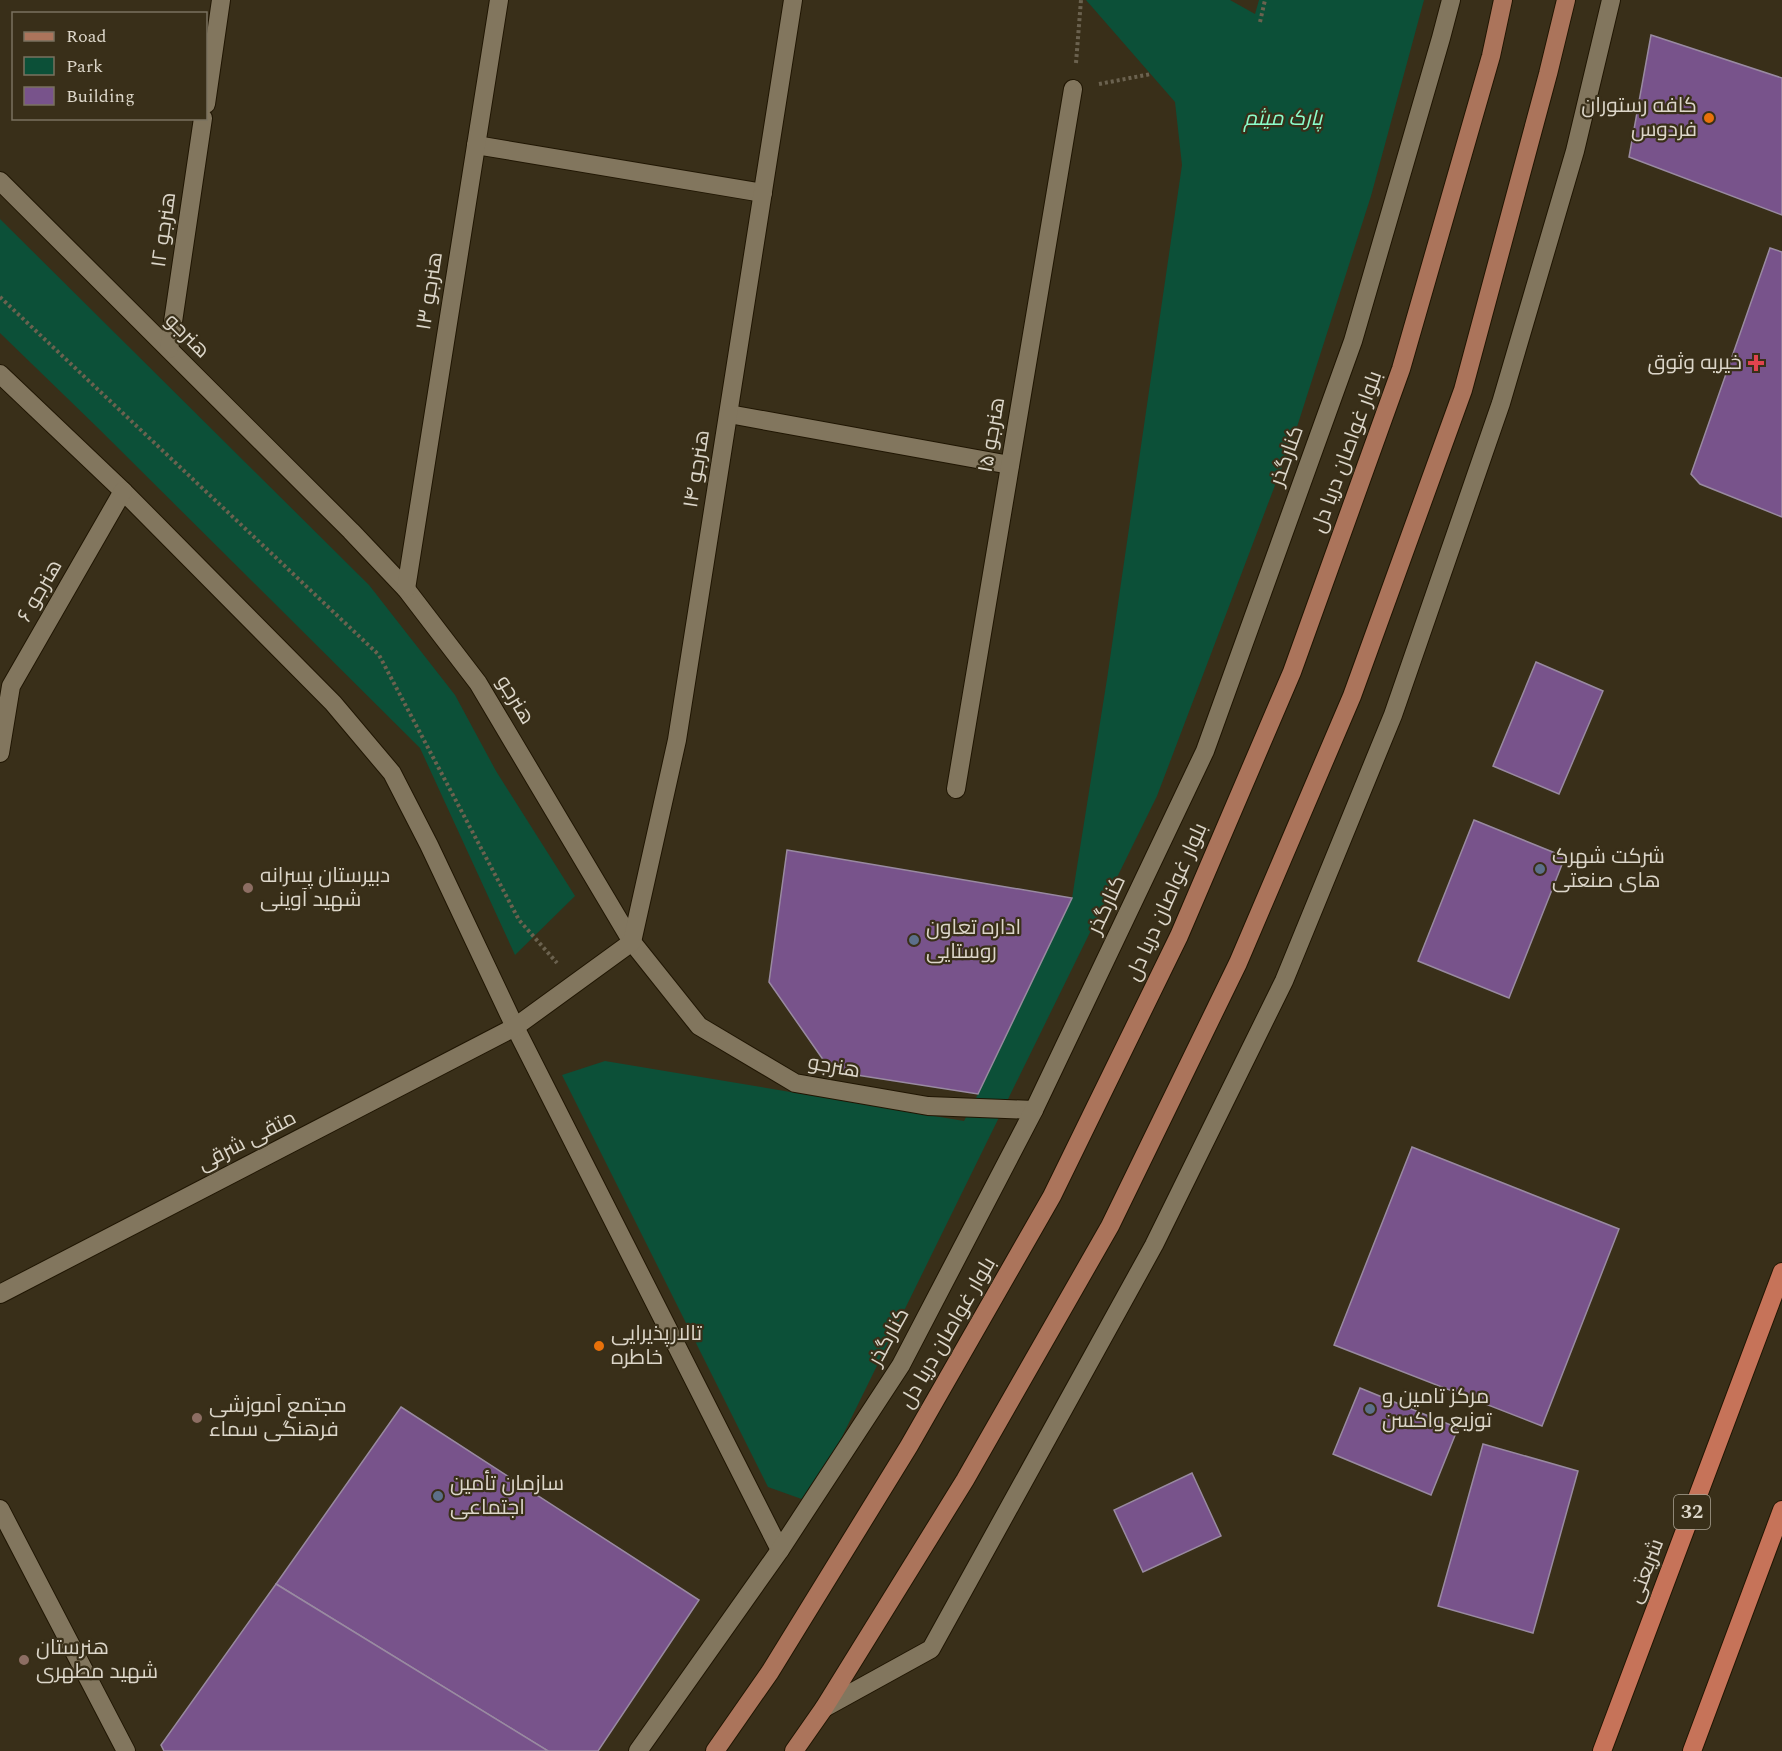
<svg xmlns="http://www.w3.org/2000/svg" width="1782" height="1751" viewBox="0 0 1782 1751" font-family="Spectral,Cairo,serif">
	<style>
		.green { fill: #0c5038 }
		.building { fill: #78538b; stroke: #998aa1; stroke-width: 1.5 }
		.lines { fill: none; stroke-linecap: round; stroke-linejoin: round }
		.minor-casing { stroke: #201603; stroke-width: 20 }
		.major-casing { stroke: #201603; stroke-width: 20 }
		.highway-casing { stroke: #201603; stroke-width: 20 }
		.path { stroke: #6b624f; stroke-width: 4; stroke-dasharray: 3 3; stroke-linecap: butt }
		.minor { stroke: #82765e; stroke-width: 18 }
		.major { stroke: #ab745b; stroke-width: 18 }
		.highway { stroke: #c67359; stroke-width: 18 }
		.food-dot { fill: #e8710a; stroke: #392f19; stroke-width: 2 }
		.health-dot { fill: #e0444e; stroke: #392f19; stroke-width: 2 }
		.service-dot { fill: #5c6f8a; stroke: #392f19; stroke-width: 2 }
		.education-dot { fill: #8d6e63; stroke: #392f19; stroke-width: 2 }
		.labels { text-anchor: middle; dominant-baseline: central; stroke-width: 4.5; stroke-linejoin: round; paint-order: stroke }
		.shield { fill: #392f19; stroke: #aba494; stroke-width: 1.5 }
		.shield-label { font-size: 20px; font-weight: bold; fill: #dcd6c9 }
		.poi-label { font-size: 21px; fill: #dcd6c9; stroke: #392f19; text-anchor: start }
		.park-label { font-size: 21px; font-style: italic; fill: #8bfdcb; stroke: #392f19 }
		.street-label { font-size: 21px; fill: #dcd6c9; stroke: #392f19 }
	</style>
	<rect width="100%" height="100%" fill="#392f19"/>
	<g class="green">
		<polygon points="1086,0 1230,0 1255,14 1259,0 1424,0 1371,196 1296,430 1157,796 810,1502 768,1487 562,1075 605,1061 964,1121 978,1094 1072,898 1107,679 1182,165 1175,102"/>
		<polygon points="0,219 369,585 455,695 496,771 575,896 515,955 420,748 97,427 0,333"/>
	</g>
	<g class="building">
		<polygon points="1651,35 1782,78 1782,215 1629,157"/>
		<polygon points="1770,248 1782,252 1782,517 1700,484 1691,474"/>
		<polygon points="1536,662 1603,691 1559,794 1493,766"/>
		<polygon points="1474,820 1565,857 1509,998 1418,961"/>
		<polygon points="787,850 1072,898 978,1094 831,1071 769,982"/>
		<polygon points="1412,1147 1619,1229 1542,1426 1334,1345"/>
		<polygon points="1360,1388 1458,1428 1431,1495 1333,1454"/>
		<polygon points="401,1407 699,1600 598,1751 548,1751 276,1584"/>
		<polygon points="1483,1444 1578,1471 1533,1633 1438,1606"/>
		<polygon points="1192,1473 1221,1536 1143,1572 1114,1510"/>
		<polygon points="276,1584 548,1751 164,1751 161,1745"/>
	</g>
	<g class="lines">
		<defs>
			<g id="minor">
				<polyline points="206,104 221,0"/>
				<polyline points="476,145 763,193"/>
				<polyline points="0,181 351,531 406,589 478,683 632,942 699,1026 795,1083 928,1106 1034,1110"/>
				<polyline points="169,349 203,118"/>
				<polyline points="0,374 123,491 333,703 392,773 429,845 515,1027 780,1550"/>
				<polyline points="729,414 1010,465"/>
				<polyline points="406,589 499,0"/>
				<polyline points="0,753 11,686 123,491"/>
				<polyline points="956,789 1073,89"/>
				<polyline points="0,1294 515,1027 632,942 677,740 793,0"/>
				<polyline points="0,1509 126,1751"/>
				<polyline points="824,1708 931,1649 1154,1245 1284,981 1393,715 1501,403 1575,151 1611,0"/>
				<polyline points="638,1751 780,1550 901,1365 1034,1110 1205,751 1353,341 1441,38 1451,0"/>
			</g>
			<g id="major">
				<polyline points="715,1751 770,1672 909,1446 1052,1196 1179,936 1292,672 1401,369 1491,56 1503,0"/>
				<polyline points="794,1751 824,1708 965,1480 1110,1226 1238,963 1352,696 1463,390 1548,74 1566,0"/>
			</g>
			<g id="highway">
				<polyline points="1602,1751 1782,1272"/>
				<polyline points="1692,1751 1782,1510"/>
			</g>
		</defs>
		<use href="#minor" class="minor-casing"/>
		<use href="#major" class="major-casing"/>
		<use href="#highway" class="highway-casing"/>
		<g class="path">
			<polyline points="1260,22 1265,0"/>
			<polyline points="1076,63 1081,0"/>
			<polyline points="1099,84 1151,74"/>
			<polyline points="0,297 379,655 519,920 557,963"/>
		</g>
		<use href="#minor" class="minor"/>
		<use href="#major" class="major"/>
		<use href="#highway" class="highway"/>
	</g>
	<g class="food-dot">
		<circle cx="1709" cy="118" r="6"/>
		<circle cx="599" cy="1346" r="6"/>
	</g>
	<path class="health-dot" d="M1753 354h6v6h6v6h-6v6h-6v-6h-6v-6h6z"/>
	<g class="service-dot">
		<circle cx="1540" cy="869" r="6"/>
		<circle cx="914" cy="940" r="6"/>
		<circle cx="1370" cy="1409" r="6"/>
		<circle cx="438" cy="1496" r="6"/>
	</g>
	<g class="education-dot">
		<circle cx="248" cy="888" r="6"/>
		<circle cx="197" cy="1418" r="6"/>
		<circle cx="24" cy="1660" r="6"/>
	</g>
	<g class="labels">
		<rect class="shield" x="1674" y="1495" width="36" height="34" rx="4.5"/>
		<g class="shield-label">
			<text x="1692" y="1512">32</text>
		</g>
		<g class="poi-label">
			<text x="1697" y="106" text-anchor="end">کافه رستوران<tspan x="1697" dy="24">فردوس</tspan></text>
			<text x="1742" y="363" text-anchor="end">خیریه وثوق</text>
			<text x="1552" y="857">شرکت شهرک<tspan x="1552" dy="24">های صنعتی</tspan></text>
			<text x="260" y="876">دبیرستان پسرانه<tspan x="260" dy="24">شهید آوینی</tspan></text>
			<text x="926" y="928">اداره تعاون<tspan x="926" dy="24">روستایی</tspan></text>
			<text x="611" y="1334">تالارپذیرایی<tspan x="611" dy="24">خاطره</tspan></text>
			<text x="1382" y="1397">مرکز تامین و<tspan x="1382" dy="24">توزیع واکسن</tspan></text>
			<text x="209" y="1406">مجتمع آموزشی<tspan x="209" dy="24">فرهنگی سماء</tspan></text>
			<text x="450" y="1484">سازمان تأمین<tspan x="450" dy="24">اجتماعی</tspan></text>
			<text x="36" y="1648">هنرستان<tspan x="36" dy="24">شهید مطهری</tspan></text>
		</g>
		<g class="park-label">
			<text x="1283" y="119">پارک میثم</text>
		</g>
		<g class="street-label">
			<text transform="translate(164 230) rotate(-82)">هنرجو ۱۲</text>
			<text transform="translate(430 291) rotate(-81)">هنرجو ۱۳</text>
			<text transform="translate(187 336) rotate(45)">هنرجو</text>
			<text transform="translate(992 435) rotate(-80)">هنرجو ۱۵</text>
			<text transform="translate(1347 452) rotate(-70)">بلوار غواصان دریا دل</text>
			<text transform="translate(1287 456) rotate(-70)">کنارگذر</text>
			<text transform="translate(697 469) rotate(-81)">هنرجو ۱۴</text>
			<text transform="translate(40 591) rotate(-60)">هنرجو ۶</text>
			<text transform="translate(515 700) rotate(59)">هنرجو</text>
			<text transform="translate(1167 902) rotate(-66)">بلوار غواصان دریا دل</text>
			<text transform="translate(1107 905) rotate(-65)">کنارگذر</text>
			<text transform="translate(834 1067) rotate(10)">هنرجو</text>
			<text transform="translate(247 1141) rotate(-27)">متقی شرقی</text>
			<text transform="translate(948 1333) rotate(-60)">بلوار غواصان دریا دل</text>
			<text transform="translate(889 1337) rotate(-61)">کنارگذر</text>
			<text transform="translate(1646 1571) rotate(-69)">شریعتی</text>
		</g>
	</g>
	<rect x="12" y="12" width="195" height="108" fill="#392f19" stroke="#7a725f" stroke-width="1.5"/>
	<rect x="24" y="32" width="30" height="9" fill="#ab745b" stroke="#7a725f" stroke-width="1.5"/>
	<text x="66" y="42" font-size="18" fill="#dcd6c9">Road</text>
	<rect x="24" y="57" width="30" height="18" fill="#0c5038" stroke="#7a725f" stroke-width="1.5"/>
	<text x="66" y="72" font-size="18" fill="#dcd6c9">Park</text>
	<rect x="24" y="87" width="30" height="18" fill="#78538b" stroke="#7a725f" stroke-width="1.5"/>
	<text x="66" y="102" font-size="18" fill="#dcd6c9">Building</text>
</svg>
